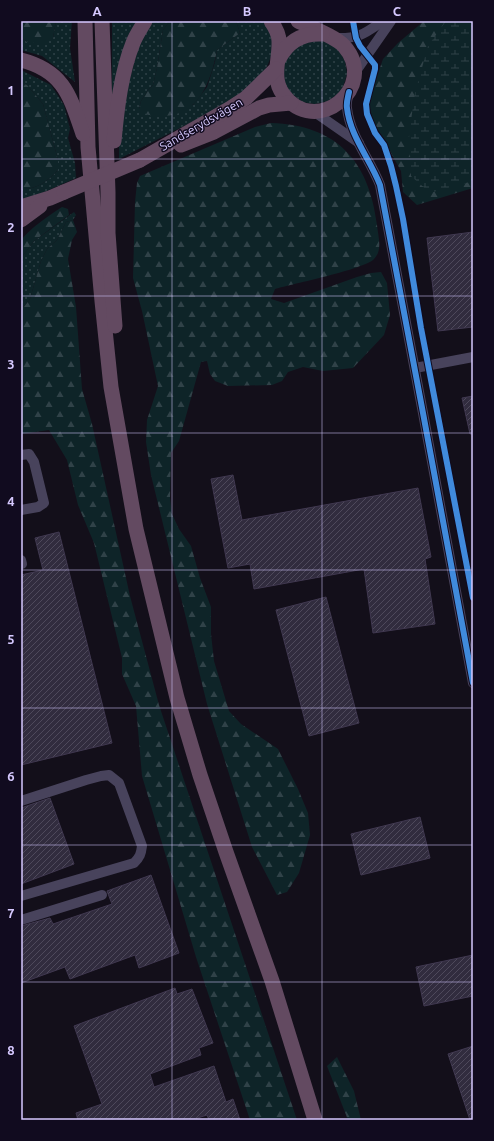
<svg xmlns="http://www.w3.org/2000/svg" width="494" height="1141" viewBox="0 0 494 1141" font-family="Ubuntu,sans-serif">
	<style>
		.grass { fill: url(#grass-dots) }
		.forest { fill: url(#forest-firs) }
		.wetland { fill: url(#wetland-marsh) }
		.building { fill: url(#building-hatch); stroke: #403850 }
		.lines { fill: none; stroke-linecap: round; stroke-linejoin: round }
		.minor { stroke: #48435c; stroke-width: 10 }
		.highway { stroke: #634a61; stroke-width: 15 }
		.highway-bridge { stroke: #634a61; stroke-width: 15 }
		.cycleway-casing { stroke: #110b1f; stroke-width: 8 }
		.cycleway { stroke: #408adc; stroke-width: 6 }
		.grid { fill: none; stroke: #d6c9ff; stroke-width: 1; stroke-opacity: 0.55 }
		.labels { text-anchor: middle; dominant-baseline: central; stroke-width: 3; stroke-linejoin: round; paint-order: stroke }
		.street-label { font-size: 12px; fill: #d6c9ff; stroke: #110b1f }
		.neatline { fill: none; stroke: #d6c9ff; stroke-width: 1.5 }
		.grid-label { font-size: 13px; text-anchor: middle; font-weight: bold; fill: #d6c9ff }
	</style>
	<defs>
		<pattern id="grass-dots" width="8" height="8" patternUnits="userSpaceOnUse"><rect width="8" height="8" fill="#0e2428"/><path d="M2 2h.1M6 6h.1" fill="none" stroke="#304248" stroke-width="1.8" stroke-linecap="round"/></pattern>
		<pattern id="forest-firs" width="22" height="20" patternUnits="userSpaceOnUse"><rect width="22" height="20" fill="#0e2428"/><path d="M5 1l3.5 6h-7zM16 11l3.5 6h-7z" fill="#304248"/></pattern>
		<pattern id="wetland-marsh" width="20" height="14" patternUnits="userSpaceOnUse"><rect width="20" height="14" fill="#0e2428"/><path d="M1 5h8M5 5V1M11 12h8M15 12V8" fill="none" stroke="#304248"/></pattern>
		<pattern id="building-hatch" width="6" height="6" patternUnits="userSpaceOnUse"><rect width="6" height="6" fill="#312c3e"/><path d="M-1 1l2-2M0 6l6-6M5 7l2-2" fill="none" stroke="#4e495b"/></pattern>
	</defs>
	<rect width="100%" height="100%" fill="#130f1a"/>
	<g class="grass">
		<polygon points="56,21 72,21 70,48 75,82 42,56 21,50 21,37 27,42 53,38"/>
		<polygon points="112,21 141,21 112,99"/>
		<polygon points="152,21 170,21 163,30 157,68 153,85 148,90 141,101 139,109 193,105 207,87 215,62 217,50 240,33 236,21 264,21 272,34 273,52 262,78 227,104 119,159 119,128 125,96 141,38"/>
		<polygon points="313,39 327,42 338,49 345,61 347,74 343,87 339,93 328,101 315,104 302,102 286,89 282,69 289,51"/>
		<path d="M 21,70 L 51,85 L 64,105 L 70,129 L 68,138 L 75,163 L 76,178 L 33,197 L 21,201 L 21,189 C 36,190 48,181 58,170 L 58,160 L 43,104 L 27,85 L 21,83 Z"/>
		<polygon points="74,212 76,215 73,220 66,222 57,240 47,249 41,261 30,299 24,307 21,306 21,258 34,241"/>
	</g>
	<g class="forest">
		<polygon points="21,21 56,21 53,38 42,44 27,42 21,37"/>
		<path d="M 170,21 L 236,21 L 240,33 L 217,50 C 211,81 199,117 161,116 C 150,115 148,117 139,109 L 141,101 L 148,90 L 153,85 L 157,68 L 163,30 Z"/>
		<polygon points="424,21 473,21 473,188 417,205 403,192 401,171 373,121 369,104 373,88 383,59 398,43"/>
		<path d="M 21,83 L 27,85 L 43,104 L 58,160 L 58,170 C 48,181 36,190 21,189 Z"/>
		<path d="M 271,123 C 336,125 369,160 377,225 C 378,236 383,250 374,259 C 365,269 292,284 275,289 L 271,299 L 284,303 L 357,277 L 371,273 L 381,272 L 387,283 L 390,315 L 384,335 L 353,368 L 323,371 L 303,367 L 288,372 L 282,381 L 272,385 L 228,386 L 215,381 L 210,374 L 207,361 L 201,362 L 179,441 L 171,453 L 170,498 L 172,514 L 179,529 L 191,546 L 200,578 L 211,607 L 211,634 L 214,661 L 229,711 L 241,724 L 278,749 L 298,789 L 308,813 L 310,835 L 299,873 L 287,892 L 277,895 L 252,847 L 207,704 L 151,475 L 146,442 L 147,420 L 158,386 L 142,311 L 133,278 L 135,202 L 137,183 L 140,176 L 255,127 Z"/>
		<path d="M 62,207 L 68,209 L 69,215 L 34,241 L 21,258 C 21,253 20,246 21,242 C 24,232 53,213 62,207 Z"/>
		<polygon points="73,220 77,232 72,240 68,259 76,307 82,389 92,424 130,596 159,705 297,1120 250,1120 196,957 142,776 136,706 122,674 122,658 94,543 78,505 67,460 49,430 21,434 21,306 24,307 30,299 41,261 47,249 57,240 66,222"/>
		<polygon points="337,1057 354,1091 361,1120 348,1120 327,1066"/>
	</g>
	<polygon class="wetland" points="446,21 473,21 473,181 430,193 411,176 409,134 415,93 428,46"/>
	<g class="building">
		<polygon points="473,232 473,327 438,331 427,238"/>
		<polygon points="473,396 473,434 470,434 462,398"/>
		<polygon points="233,475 242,520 418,488 431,557 425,559 435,624 373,633 364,569 254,589 250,564 228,568 211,479"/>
		<polygon points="59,532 112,743 21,765 21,575 43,570 35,538"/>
		<polygon points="326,597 359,723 309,736 276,610"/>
		<polygon points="50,798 74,864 21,884 21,808"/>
		<polygon points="420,817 430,858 361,875 351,834"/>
		<polygon points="151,875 179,953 139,968 135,955 70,979 65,967 21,983 21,926 50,918 53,924 112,904 107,891"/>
		<polygon points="473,955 473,996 424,1006 416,967"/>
		<polygon points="175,988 177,994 192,989 213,1043 199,1048 201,1055 150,1074 154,1087 214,1066 226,1102 233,1099 240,1120 209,1120 207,1115 191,1120 78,1120 76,1113 102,1104 74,1026"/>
		<polygon points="473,1046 473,1120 470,1120 448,1054"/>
	</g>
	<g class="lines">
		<g class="minor">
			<path d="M 335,38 C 359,39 364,34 383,21"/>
			<polyline points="354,74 391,21"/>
			<path d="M 349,92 C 348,97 346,103 347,108 C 350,136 370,159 380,185 L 423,413 L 473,683"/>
			<polyline points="313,111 359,143"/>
			<polyline points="415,368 473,357"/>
			<polyline points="21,455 29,454 34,462 44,503 38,507 21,510"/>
			<polyline points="21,560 22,564"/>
			<path d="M 21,801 L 86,780 L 101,776 L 109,775 L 119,783 L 142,846 C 141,854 140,857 134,863 L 21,896"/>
			<polyline points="21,920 102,895"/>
		</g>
		<g class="highway">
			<polyline points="85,21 88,147 102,301 111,387 136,529 177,698 200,775 226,852 272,981 315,1120"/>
			<polyline points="102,21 108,192 108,233 115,326"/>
			<path d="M 271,21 C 275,27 279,34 279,41 C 280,59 271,78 283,94 C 315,139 380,87 344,46 C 336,37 310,27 298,21"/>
			<path d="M 279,59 C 288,41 302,33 322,34"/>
			<path d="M 21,60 C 64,71 70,96 83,134"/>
			<path d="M 114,141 C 117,109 121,73 133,43 C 136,35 141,28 145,21"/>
			<polyline points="181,145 214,132 259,108 269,105 291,103"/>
			<polyline points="140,160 229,109 246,98 276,69"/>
			<polyline points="21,207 50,198 64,192"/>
			<polyline points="21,220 40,206"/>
		</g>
		<polyline class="highway-bridge" points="64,192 140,160"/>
		<defs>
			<g id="cycleway">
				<polyline points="353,21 356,38 360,46 375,65 375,69 366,104 367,114 375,133 384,145 391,166 396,186 403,219 421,328 473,598"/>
				<path d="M 349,92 C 348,97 346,103 347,108 C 350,136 370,159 380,185 L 423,413 L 473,683"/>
			</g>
		</defs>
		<use href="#cycleway" class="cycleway-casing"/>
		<use href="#cycleway" class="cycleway"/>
	</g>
	<path class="grid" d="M 172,21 L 172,1120M 322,21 L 322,1120M 21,159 L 473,159M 21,296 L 473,296M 21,433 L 473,433M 21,570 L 473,570M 21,708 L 473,708M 21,845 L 473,845M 21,982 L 473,982"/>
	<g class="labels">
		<g class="street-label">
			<text transform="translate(201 124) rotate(-30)">Sandserydsvägen</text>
		</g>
	</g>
	<rect width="494" height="1141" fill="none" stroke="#110b1f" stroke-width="44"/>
	<rect x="22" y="22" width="450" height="1097" class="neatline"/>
	<g class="grid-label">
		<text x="97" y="16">A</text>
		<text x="247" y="16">B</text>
		<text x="397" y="16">C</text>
		<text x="11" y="95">1</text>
		<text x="11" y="232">2</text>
		<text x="11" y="369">3</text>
		<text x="11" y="506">4</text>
		<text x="11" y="644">5</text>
		<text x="11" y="781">6</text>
		<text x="11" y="918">7</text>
		<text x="11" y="1055">8</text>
	</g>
</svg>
